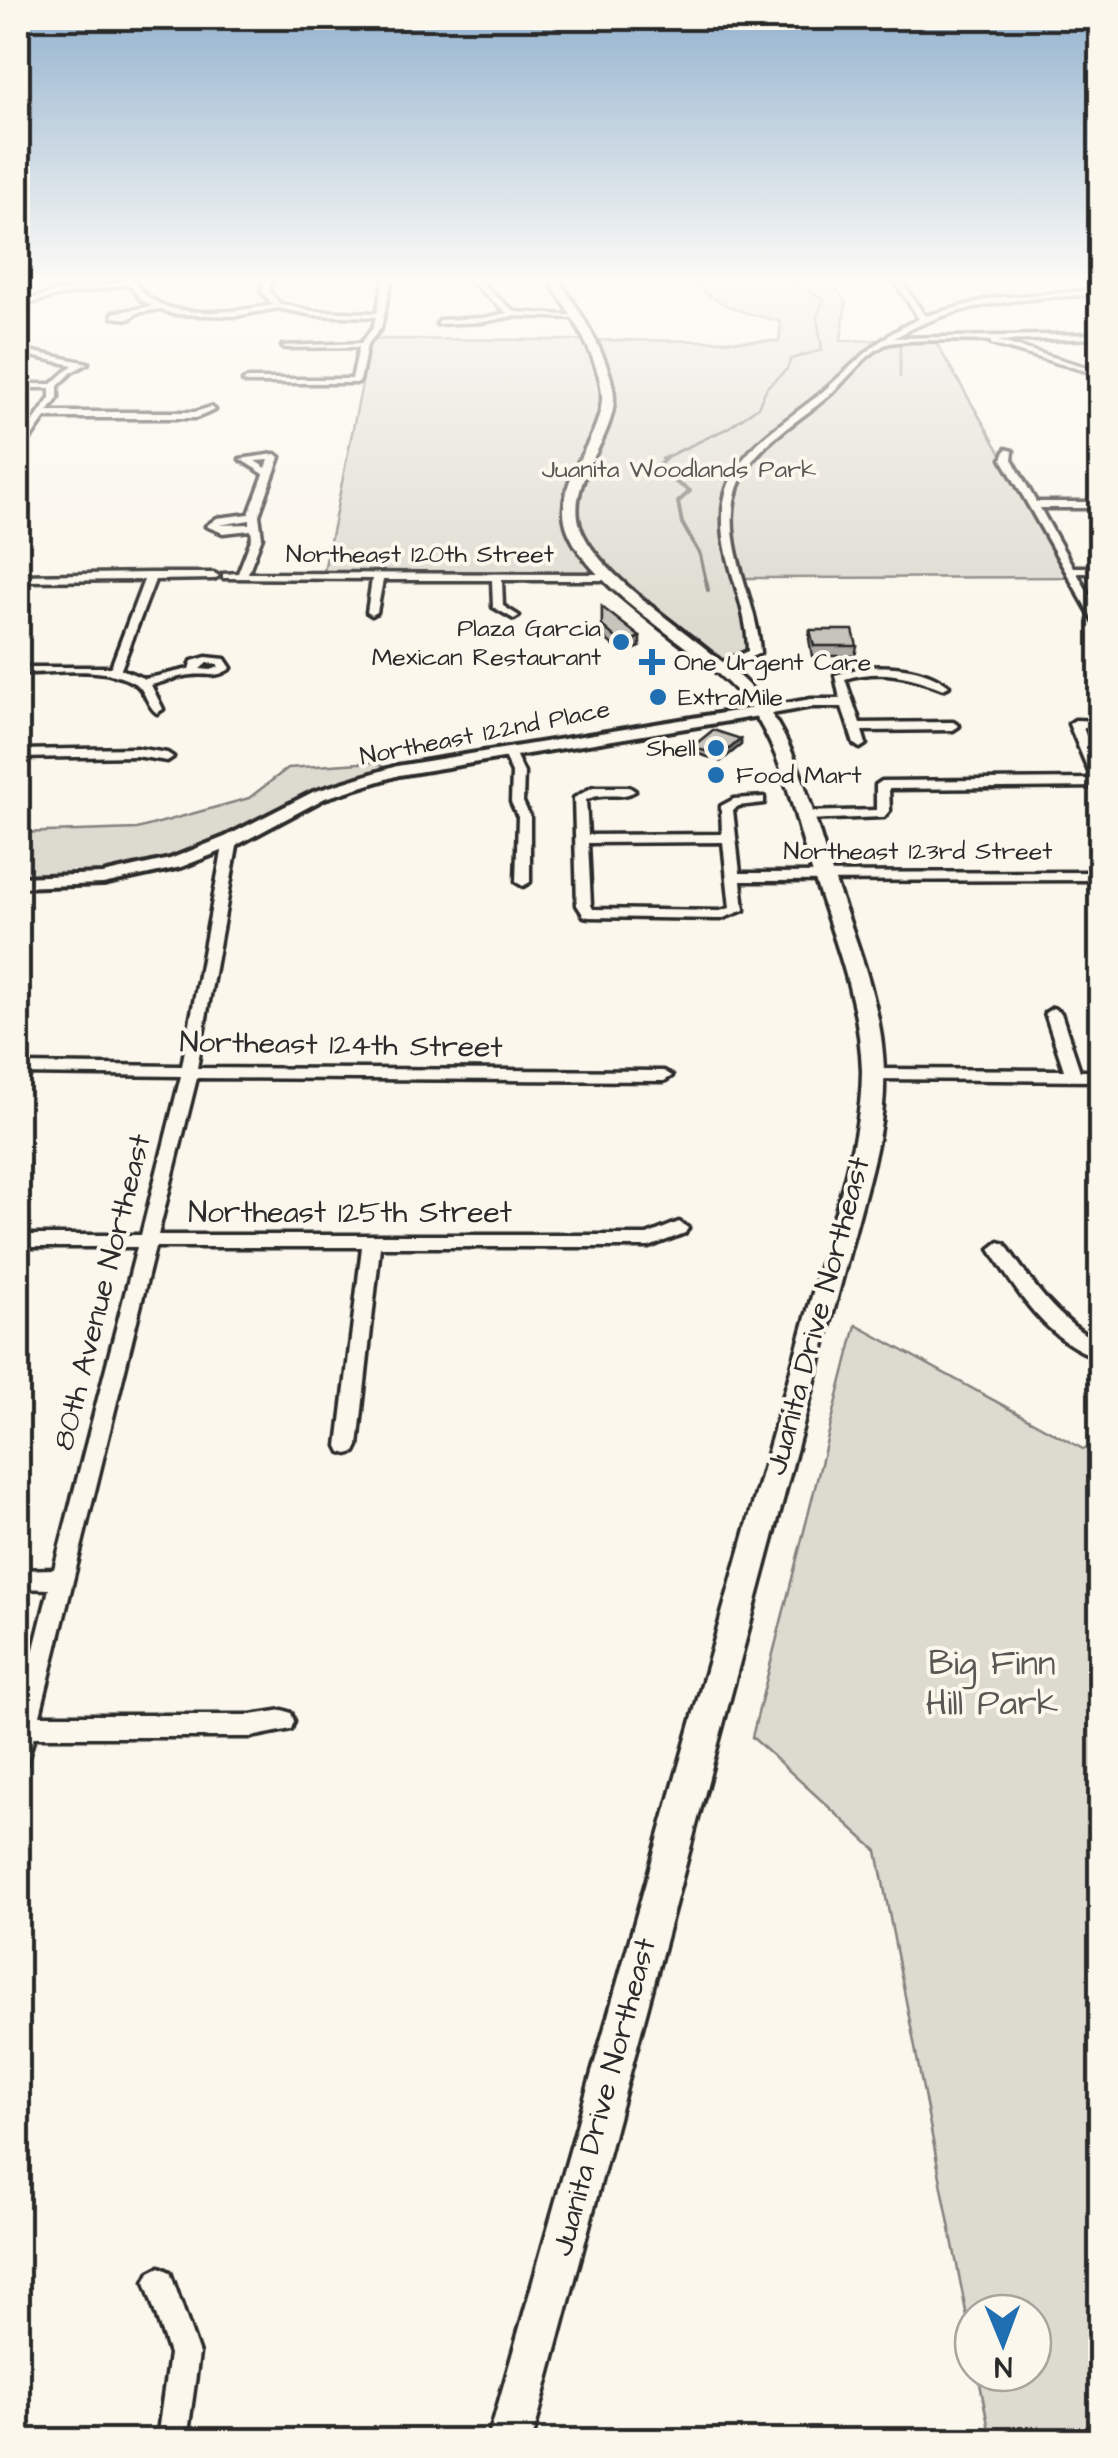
<svg xmlns="http://www.w3.org/2000/svg" width="1118" height="2458" viewBox="0 0 1118 2458" font-family="'Architects Daughter',sans-serif">
	<style>
		.green { fill: #dddad0; stroke: #84827e; stroke-width: 2.5 }
		.lines { fill: none; stroke-linecap: round; stroke-linejoin: round }
		.stream-far1 { stroke: #7b7a75; stroke-width: 2.5 }
		.stream { stroke: #7b7a75; stroke-width: 4 }
		.minor-casing { stroke: #2b2b2b; stroke-width: 7 }
		.tertiary-casing { stroke: #2b2b2b; stroke-width: 8 }
		.secondary-casing { stroke: #2b2b2b; stroke-width: 7 }
		.minor { fill: #fbf7ec; fill-rule: evenodd }
		.tertiary { fill: #fbf7ec; fill-rule: evenodd }
		.secondary { fill: #fbf7ec; fill-rule: evenodd }
		.wall { fill: #aba9a2; stroke: #2b2b2b; stroke-width: 2.5 }
		.shaded-wall { fill: #8b8984; stroke: #2b2b2b; stroke-width: 2.5 }
		.building { fill: #c7c4bc; stroke: #2b2b2b; stroke-width: 2.5 }
		.poi-dot { fill: #1f6fb2; stroke: #fbf7ec; stroke-width: 4 }
		.labels { text-anchor: middle; dominant-baseline: central; stroke-width: 8; stroke-linejoin: round; paint-order: stroke }
		.far-park-label { font-size: 25px; fill: #585754; stroke: #fbf7ec }
		.far-street-label { font-size: 25px; fill: #2b2b2b; stroke: #fbf7ec }
		.far-poi-label { font-size: 25px; fill: #2b2b2b; stroke: #fbf7ec; text-anchor: start }
		.street-label { font-size: 30px; fill: #2b2b2b; stroke: #fbf7ec }
		.near-park-label { font-size: 35px; fill: #585754; stroke: #fbf7ec }
	</style>
	<rect width="100%" height="100%" fill="#fbf7ec"/>
	<filter id="ink" filterUnits="userSpaceOnUse"><feTurbulence type="fractalNoise" baseFrequency=".01" numOctaves="2"/><feDisplacementMap in="SourceGraphic" scale="20" xChannelSelector="R" yChannelSelector="G"/><feConvolveMatrix kernelMatrix="1 2 1 2 8 2 1 2 1" color-interpolation-filters="sRGB"/></filter>
	<g filter="url(#ink)">
		<g class="green">
			<path d="M 690,278 L 830,278 L 846,303 L 841,341 L 934,339 L 1073,577 L 741,578 L 754,653 L 720,667 L 612,577 L 323,576 L 362,384 L 356,381 L 367,339 L 779,341 L 781,322 C 746,313 714,307 690,278 Z"/>
			<polygon points="374,762 390,770 356,780 201,855 66,882 18,882 18,833 137,829 249,798 288,768"/>
			<polygon points="856,1325 1083,1449 1100,1449 1100,2440 991,2440 978,2373 1033,2373 1033,2313 973,2313 973,2348 877,1851 752,1737"/>
		</g>
		<g class="lines">
			<g class="stream-far1">
				<polyline points="900,344 900,377"/>
				<polyline points="662,459 728,428 758,407 767,387 787,369 791,359 822,350 817,317 824,299 783,278"/>
			</g>
			<polyline class="stream" points="667,457 655,469 690,491 678,502 682,523 700,555 708,590"/>
			<defs>
				<g id="minor">
					<path d="M 124,278 L 131,278 C 136,284 141,291 147,296 C 176,321 238,311 273,305 L 261,291 L 266,278 L 272,278 L 269,291 L 280,304 L 312,311 L 377,313 L 384,278 L 392,278 L 381,328 L 367,345 L 360,381 L 356,383 L 247,383 L 243,381 L 247,379 L 352,379 L 359,347 L 286,348 L 282,346 L 361,343 L 373,328 L 376,317 L 312,315 L 278,308 L 236,316 L 173,314 L 160,309 L 137,313 L 129,319 L 113,317 L 113,313 L 153,306 L 142,301 L 129,284 L 56,296 L 18,307 L 18,303 L 55,292 L 125,281 Z"/>
					<polygon points="467,278 474,278 515,312 581,316 577,318 513,316 483,322 437,324 440,320 483,318 507,313"/>
					<path d="M 893,278 L 899,278 L 925,316 L 993,298 L 1100,290 L 1100,294 C 1027,298 957,301 894,338 L 1100,334 L 1100,338 L 998,341 L 1100,371 L 1100,375 L 991,344 L 991,341 C 971,341 898,338 884,345 C 865,355 849,377 833,392 C 794,427 737,451 733,511 C 729,559 758,605 760,653 L 724,669 L 716,669 L 716,665 L 748,651 C 748,604 721,561 723,515 C 723,497 729,479 740,464 C 759,436 789,419 815,398 C 850,370 877,336 919,319 Z"/>
					<polygon points="18,349 88,363 72,372 58,386 58,398 48,412 195,412 211,407 215,410 196,418 45,418 21,452 18,453 18,444 50,398 50,388 18,388 18,384 52,384 73,365 18,353"/>
					<polygon points="1006,449 1013,451 1012,459 1036,502 1100,502 1100,508 1040,508 1073,567 1100,567 1100,573 1077,573 1100,614 1100,626 1095,623 1002,459"/>
					<path d="M 275,454 L 280,457 L 259,515 L 262,537 L 248,573 L 612,574 L 617,577 L 612,580 L 502,580 L 503,606 L 519,616 L 514,619 L 493,607 L 492,580 L 383,580 L 377,612 L 372,615 L 367,612 L 372,579 L 223,578 L 223,574 L 238,573 L 252,537 L 251,530 L 223,533 L 206,526 L 217,518 L 249,514 L 264,474 L 240,459 ZM 269,460 L 266,468 L 255,461 ZM 250,520 L 250,524 L 219,525 Z"/>
					<path d="M 151,573 L 214,573 L 219,576 L 214,579 L 155,580 L 121,669 L 145,679 L 189,669 L 192,661 L 206,657 L 225,659 L 231,668 C 216,679 208,673 192,675 C 178,676 164,682 151,685 L 163,709 L 157,713 C 146,705 146,689 134,683 C 102,664 54,674 18,673 L 18,667 L 111,667 L 144,580 L 18,581 L 18,575 ZM 207,663 L 217,664 L 219,667 L 211,670 L 200,669 Z"/>
					<path d="M 864,667 C 893,665 925,667 949,686 L 943,689 C 910,676 881,668 845,679 L 860,723 L 953,722 L 959,726 L 953,730 L 862,731 L 866,744 L 860,748 L 854,744 L 842,707 L 811,707 L 760,716 L 754,712 L 760,708 L 811,699 L 840,699 L 835,675 Z"/>
					<polygon points="1075,720 1100,721 1100,727 1083,728 1100,769 1100,787 889,789 890,810 884,817 804,820 798,816 804,812 876,810 876,785 882,781 1092,779 1069,724"/>
					<polygon points="136,748 167,753 173,757 167,761 136,756 18,758 18,750"/>
					<polygon points="508,748 514,752 524,773 523,802 530,817 530,882 523,886 516,882 518,817 511,802 512,773 502,752"/>
					<path d="M 593,787 L 629,787 L 635,791 C 621,800 602,791 586,800 L 588,835 L 722,834 L 721,806 L 734,799 L 764,797 L 764,803 L 738,806 L 733,810 L 740,873 L 1100,872 L 1100,880 L 741,881 L 744,910 L 721,919 L 589,917 L 584,916 L 577,905 L 574,798 ZM 723,842 L 730,908 L 720,911 L 593,909 L 591,905 L 588,843 Z"/>
					<polygon points="231,837 238,841 197,1068 664,1071 672,1076 664,1081 197,1078 158,1235 647,1235 679,1222 688,1228 685,1233 649,1247 380,1247 358,1446 355,1452 348,1454 341,1452 338,1446 362,1247 155,1247 40,1715 251,1715 283,1710 291,1713 294,1721 291,1729 251,1737 34,1737 26,1764 18,1767 18,1713 49,1589 18,1588 18,1570 54,1569 137,1247 18,1247 18,1235 141,1235 181,1076 18,1074 18,1064 182,1066 224,841"/>
					<polygon points="1053,1008 1061,1013 1080,1071 1100,1071 1100,1081 873,1079 865,1074 873,1069 1064,1070 1045,1013"/>
					<path d="M 999,1242 L 1005,1244 C 1032,1283 1057,1321 1100,1343 L 1100,1358 C 1050,1344 1016,1292 990,1249 Z"/>
					<polygon points="160,2267 170,2272 199,2354 187,2440 157,2440 169,2354 145,2282 150,2272"/>
				</g>
				<polygon id="tertiary" points="760,707 765,709 765,715 399,775 325,798 237,845 181,867 103,884 18,887 18,877 103,874 170,859 225,837 313,792 397,766"/>
				<path id="secondary" d="M 547,278 L 557,278 C 577,305 615,366 614,400 C 612,444 564,484 581,529 C 601,581 705,641 746,683 C 796,733 809,803 830,867 C 853,934 882,1000 884,1071 C 886,1114 875,1156 864,1197 L 532,2440 L 488,2440 L 840,1197 C 851,1156 862,1114 862,1071 C 860,999 832,933 810,865 C 791,806 781,740 737,692 C 692,643 592,591 568,531 C 550,485 598,445 602,401 C 605,367 567,306 547,278 Z"/>
			</defs>
			<use href="#minor" class="minor-casing"/>
			<use href="#tertiary" class="tertiary-casing"/>
			<use href="#secondary" class="secondary-casing"/>
			<use href="#minor" class="minor"/>
			<use href="#tertiary" class="tertiary"/>
			<use href="#secondary" class="secondary"/>
		</g>
		<g class="wall">
			<polygon points="602,607 640,647 623,654 602,636"/>
			<polygon points="810,630 857,646 855,656 812,656 809,639"/>
			<polygon points="741,739 741,745 721,761 692,752 692,747"/>
		</g>
		<g class="shaded-wall">
			<polygon points="640,637 640,647 623,654 623,644"/>
			<polygon points="741,739 741,745 721,761 721,756"/>
		</g>
		<g class="building">
			<polygon points="602,607 640,637 623,644 602,626"/>
			<polygon points="810,630 853,630 857,646 814,646"/>
			<polygon points="713,730 741,739 721,756 692,747"/>
		</g>
	</g>
	<linearGradient id="sky" x2="0" y2="1"><stop stop-color="#92b2ce"/><stop offset="0.45" stop-color="#fdfbf6"/><stop offset="1" stop-color="#fdfbf6" stop-opacity="0"/></linearGradient>
	<rect width="1118" height="622" fill="url(#sky)"/>
	<g class="poi-dot">
		<circle cx="621" cy="642" r="10"/>
		<path d="M647 647h10v10h10v10h-10v10h-10v-10h-10v-10h10z"/>
		<circle cx="658" cy="697" r="10"/>
		<circle cx="716" cy="748" r="10"/>
		<circle cx="716" cy="775" r="10"/>
	</g>
	<g class="labels">
		<g class="far-park-label">
			<text x="679" y="469">Juanita Woodlands Park</text>
		</g>
		<g class="far-street-label">
			<text x="420" y="554">Northeast 120th Street</text>
			<text transform="translate(485 733) rotate(-11)">Northeast 122nd Place</text>
			<text x="918" y="851">Northeast 123rd Street</text>
		</g>
		<g class="far-poi-label">
			<text x="601" y="628" text-anchor="end">Plaza Garcia<tspan x="601" dy="29">Mexican Restaurant</tspan></text>
			<text x="674" y="662">One Urgent Care</text>
			<text x="678" y="697">ExtraMile</text>
			<text x="696" y="748" text-anchor="end">Shell</text>
			<text x="736" y="775">Food Mart</text>
		</g>
		<g class="street-label">
			<text transform="translate(341 1045) rotate(1)">Northeast 124th Street</text>
			<text x="350" y="1213">Northeast 125th Street</text>
			<text transform="translate(102 1292) rotate(-76)">80th Avenue Northeast</text>
			<text transform="translate(818 1316) rotate(-75)">Juanita Drive Northeast</text>
			<text transform="translate(604 2097) rotate(-75)">Juanita Drive Northeast</text>
		</g>
		<g class="near-park-label">
			<text x="992" y="1663">Big Finn<tspan x="992" dy="40">Hill Park</tspan></text>
		</g>
	</g>
	<rect width="1118" height="2458" fill="none" stroke="#fbf7ec" stroke-width="60"/>
	<rect x="30" y="30" width="1058" height="2398" fill="none" stroke="#2b2b2b" stroke-width="4" filter="url(#ink)"/>
	<g transform="translate(1003 2343) rotate(179)"><circle r="48" fill="#fbf7ec" stroke="#a8a59f" stroke-width="2.5"/>
	<path d="M0-8L18 38L0 25L-18 38Z" fill="#1f6fb2"/>
	<text y="-15" font-size="28" font-weight="bold" text-anchor="middle" fill="#2b2b2b">N</text>
	</g>
</svg>
